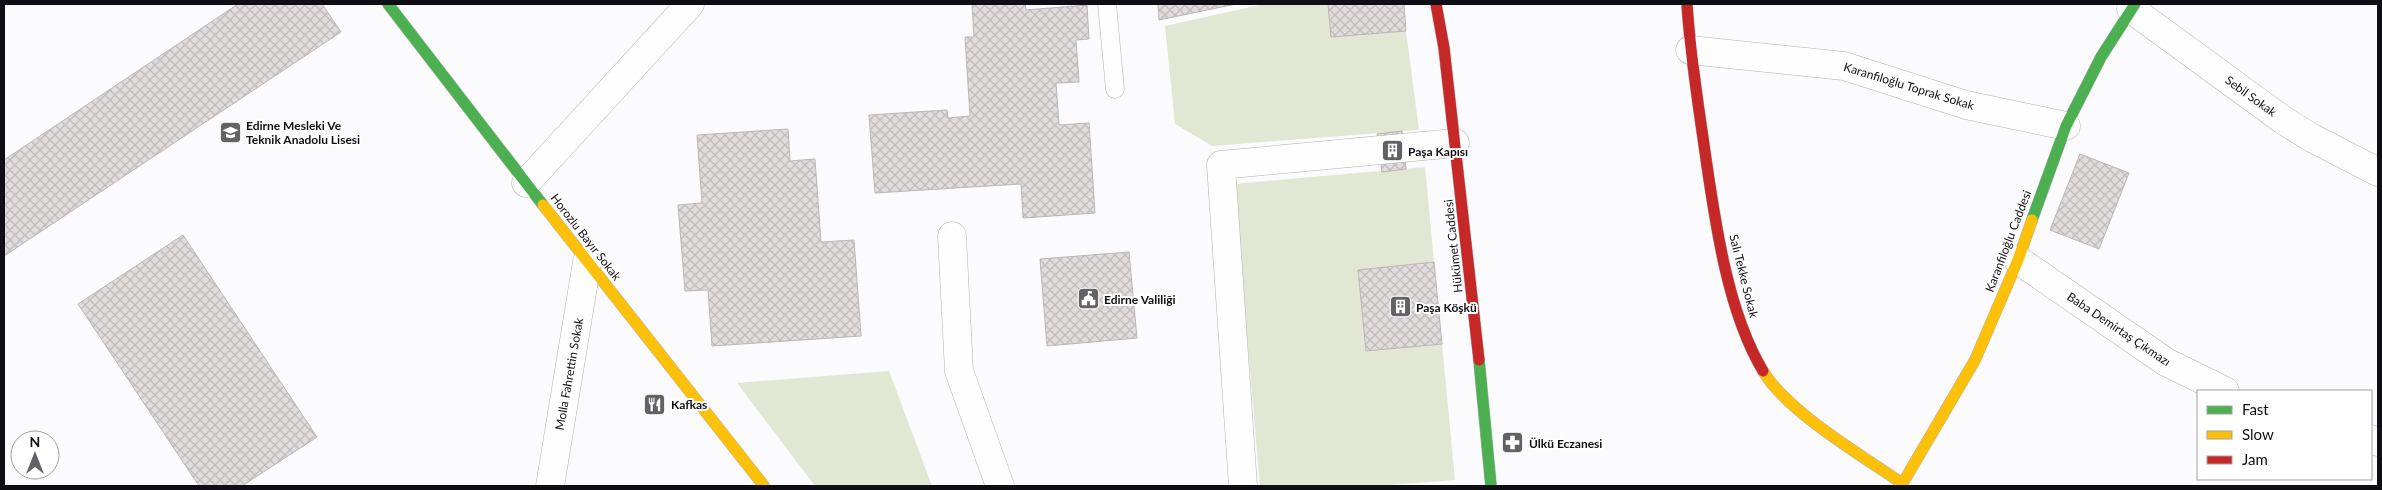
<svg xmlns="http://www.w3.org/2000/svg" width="2382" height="490" viewBox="0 0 2382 490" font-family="Lato,sans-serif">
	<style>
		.grass { fill: #e1e7d2 }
		.building { fill: url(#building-cross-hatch); stroke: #bbb6b6 }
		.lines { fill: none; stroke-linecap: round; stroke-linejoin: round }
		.lane-casing { stroke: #b1b0b4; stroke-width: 19 }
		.street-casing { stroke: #b1b0b4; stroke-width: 29 }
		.fast-casing { stroke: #b1b0b4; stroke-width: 12 }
		.slow-casing { stroke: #b1b0b4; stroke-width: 12 }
		.jam-casing { stroke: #b1b0b4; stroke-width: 12 }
		.lane { stroke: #fefeff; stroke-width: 18 }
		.street { stroke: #fefeff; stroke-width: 28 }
		.fast { stroke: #4caf50; stroke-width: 11 }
		.slow { stroke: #ffc107; stroke-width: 11 }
		.jam { stroke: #c62828; stroke-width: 11 }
		.labels { text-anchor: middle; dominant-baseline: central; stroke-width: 4; stroke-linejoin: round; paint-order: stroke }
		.street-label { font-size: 12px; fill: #100e15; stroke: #fff }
		.poi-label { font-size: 12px; font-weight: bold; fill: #100e15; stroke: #fff; text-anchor: start }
	</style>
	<defs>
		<pattern id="building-cross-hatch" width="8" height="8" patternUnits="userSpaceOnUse" patternTransform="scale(1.25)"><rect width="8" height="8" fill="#e1dcdc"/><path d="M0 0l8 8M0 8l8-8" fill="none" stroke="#c0bcbc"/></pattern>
	</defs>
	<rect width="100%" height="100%" fill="#fbfafc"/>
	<g class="grass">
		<polygon points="1264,4 1328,4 1331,36 1406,31 1419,130 1212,146 1175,124 1165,26"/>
		<polygon points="1425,167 1434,262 1358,270 1442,344 1455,480 1377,486 1260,486 1234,184"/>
		<polygon points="889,371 932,486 815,486 737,383"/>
	</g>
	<g class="building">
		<polygon points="238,4 322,4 341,32 4,256 4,160"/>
		<polygon points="972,4 1025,4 1026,10 1087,5 1089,39 1076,40 1079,82 1056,83 1059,125 1089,123 1095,213 1023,218 1021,184 875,193 869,115 947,110 948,118 970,116 965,37 974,37"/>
		<polygon points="1158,4 1236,4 1159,20"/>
		<polygon points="1328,4 1404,4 1406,31 1331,37"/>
		<polygon points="788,129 790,161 815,159 821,242 854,240 861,336 712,346 708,290 685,291 678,205 702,203 697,135"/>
		<polygon points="1402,131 1406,169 1382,172 1377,134"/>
		<polygon points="2080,154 2129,173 2099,249 2050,230"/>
		<polygon points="183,235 317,437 242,486 199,486 78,304"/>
		<polygon points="1129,252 1137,338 1047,346 1040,259"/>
		<polygon points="1434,262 1442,344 1366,351 1358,270"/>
	</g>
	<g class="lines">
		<defs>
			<polyline id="lane" points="1107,4 1115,89"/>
			<g id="street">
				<polyline points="2131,9 2283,120 2312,138 2378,172"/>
				<polyline points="1690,50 1844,66 1966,105 2066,126"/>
				<polyline points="526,183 690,4"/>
				<polyline points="952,236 959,371 1000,486"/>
				<polyline points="2018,260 2166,362 2225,391"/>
				<polyline points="2371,439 2378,442"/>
				<polyline points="550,486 587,262"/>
				<polyline points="1243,486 1221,165 1455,143"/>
			</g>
			<g id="fast">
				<polyline points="388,4 543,205"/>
				<polyline points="2032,220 2066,126 2101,57 2135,4"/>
				<polyline points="1479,360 1491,486"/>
			</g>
			<g id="slow">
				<polyline points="543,205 764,486"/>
				<path d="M 1763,371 C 1787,412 1863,456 1903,484"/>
				<polyline points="1901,486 1975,360 2018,260 2032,220"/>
			</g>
			<g id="jam">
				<polyline points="1436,4 1444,48 1479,360"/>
				<path d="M 1687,4 C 1690,54 1698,102 1705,152 C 1715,221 1727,311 1763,371"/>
			</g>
		</defs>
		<use href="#lane" class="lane-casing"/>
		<use href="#street" class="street-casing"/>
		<use href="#fast" class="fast-casing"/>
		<use href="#slow" class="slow-casing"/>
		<use href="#jam" class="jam-casing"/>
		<use href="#lane" class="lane"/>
		<use href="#street" class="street"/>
		<use href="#fast" class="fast"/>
		<use href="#slow" class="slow"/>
		<use href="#jam" class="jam"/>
	</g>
	<defs>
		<symbol id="school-square" viewBox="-11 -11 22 22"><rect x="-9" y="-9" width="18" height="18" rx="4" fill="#626166" stroke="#fff"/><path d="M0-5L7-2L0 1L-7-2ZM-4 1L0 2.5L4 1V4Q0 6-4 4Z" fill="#fff"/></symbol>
		<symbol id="building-square" viewBox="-11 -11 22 22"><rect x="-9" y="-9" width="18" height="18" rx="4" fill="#626166" stroke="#fff"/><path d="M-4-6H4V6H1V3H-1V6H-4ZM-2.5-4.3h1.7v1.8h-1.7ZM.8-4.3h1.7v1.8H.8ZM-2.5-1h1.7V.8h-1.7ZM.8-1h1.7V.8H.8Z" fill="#fff"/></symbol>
		<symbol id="civic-square" viewBox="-11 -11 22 22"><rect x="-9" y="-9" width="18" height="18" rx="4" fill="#626166" stroke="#fff"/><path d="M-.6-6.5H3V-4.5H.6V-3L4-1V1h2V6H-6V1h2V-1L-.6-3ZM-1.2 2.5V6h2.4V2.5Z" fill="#fff"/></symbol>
		<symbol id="restaurant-square" viewBox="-11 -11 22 22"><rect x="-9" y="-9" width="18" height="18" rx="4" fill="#626166" stroke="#fff"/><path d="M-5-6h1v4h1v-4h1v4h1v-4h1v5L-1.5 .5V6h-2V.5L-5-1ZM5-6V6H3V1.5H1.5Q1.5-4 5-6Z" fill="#fff"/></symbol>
		<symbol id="pharmacy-square" viewBox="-11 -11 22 22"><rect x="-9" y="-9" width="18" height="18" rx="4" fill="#626166" stroke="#fff"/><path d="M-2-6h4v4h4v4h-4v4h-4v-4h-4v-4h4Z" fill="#fff"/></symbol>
	</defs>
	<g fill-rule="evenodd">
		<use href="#school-square" x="218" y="120" width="25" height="25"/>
		<use href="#building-square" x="1380" y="138" width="25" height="25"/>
		<use href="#civic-square" x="1076" y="286" width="25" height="25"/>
		<use href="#building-square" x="1388" y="294" width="25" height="25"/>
		<use href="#restaurant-square" x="642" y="392" width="25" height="25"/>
		<use href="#pharmacy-square" x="1500" y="430" width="25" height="25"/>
	</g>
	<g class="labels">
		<g class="street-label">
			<text transform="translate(1909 86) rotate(17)">Karanfiloğlu Toprak Sokak</text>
			<text transform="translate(2251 96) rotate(36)">Sebil Sokak</text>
			<text transform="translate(586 237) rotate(52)">Horozlu Bayır Sokak</text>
			<text transform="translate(2008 241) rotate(-69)">Karanfiloğlu Caddesi</text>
			<text transform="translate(1453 246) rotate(-96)">Hükümet Caddesi</text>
			<text transform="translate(1744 276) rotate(76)">Salı Tekke Sokak</text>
			<text transform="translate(2119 329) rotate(34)">Baba Demirtaş Çıkmazı</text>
			<text transform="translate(569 374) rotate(-80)">Molla Fahrettin Sokak</text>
		</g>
		<g class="poi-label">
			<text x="246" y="125">Edirne Mesleki Ve<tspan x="246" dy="14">Teknik Anadolu Lisesi</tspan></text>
			<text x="1408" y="151">Paşa Kapısı</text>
			<text x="1104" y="299">Edirne Valiliği</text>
			<text x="1416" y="307">Paşa Köşkü</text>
			<text x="671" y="404">Kafkas</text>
			<text x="1529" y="443">Ülkü Eczanesi</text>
		</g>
	</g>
	<rect width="2382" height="490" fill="none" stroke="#100e15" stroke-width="10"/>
	<rect x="2197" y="390" width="175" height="90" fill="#ffffff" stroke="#9f9fa1"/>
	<rect x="2207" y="406" width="25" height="8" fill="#4caf50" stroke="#9f9fa1"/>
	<text x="2242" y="415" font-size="15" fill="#100e15">Fast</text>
	<rect x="2207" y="431" width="25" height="8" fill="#ffc107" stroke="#9f9fa1"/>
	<text x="2242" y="440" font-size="15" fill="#100e15">Slow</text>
	<rect x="2207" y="456" width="25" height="8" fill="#c62828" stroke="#9f9fa1"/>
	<text x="2242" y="465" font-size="15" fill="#100e15">Jam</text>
	<g transform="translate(35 455)"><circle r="24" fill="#ffffff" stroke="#9f9fa1"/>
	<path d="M0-4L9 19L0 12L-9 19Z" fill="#626166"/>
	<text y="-8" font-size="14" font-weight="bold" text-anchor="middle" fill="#100e15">N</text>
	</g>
</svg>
